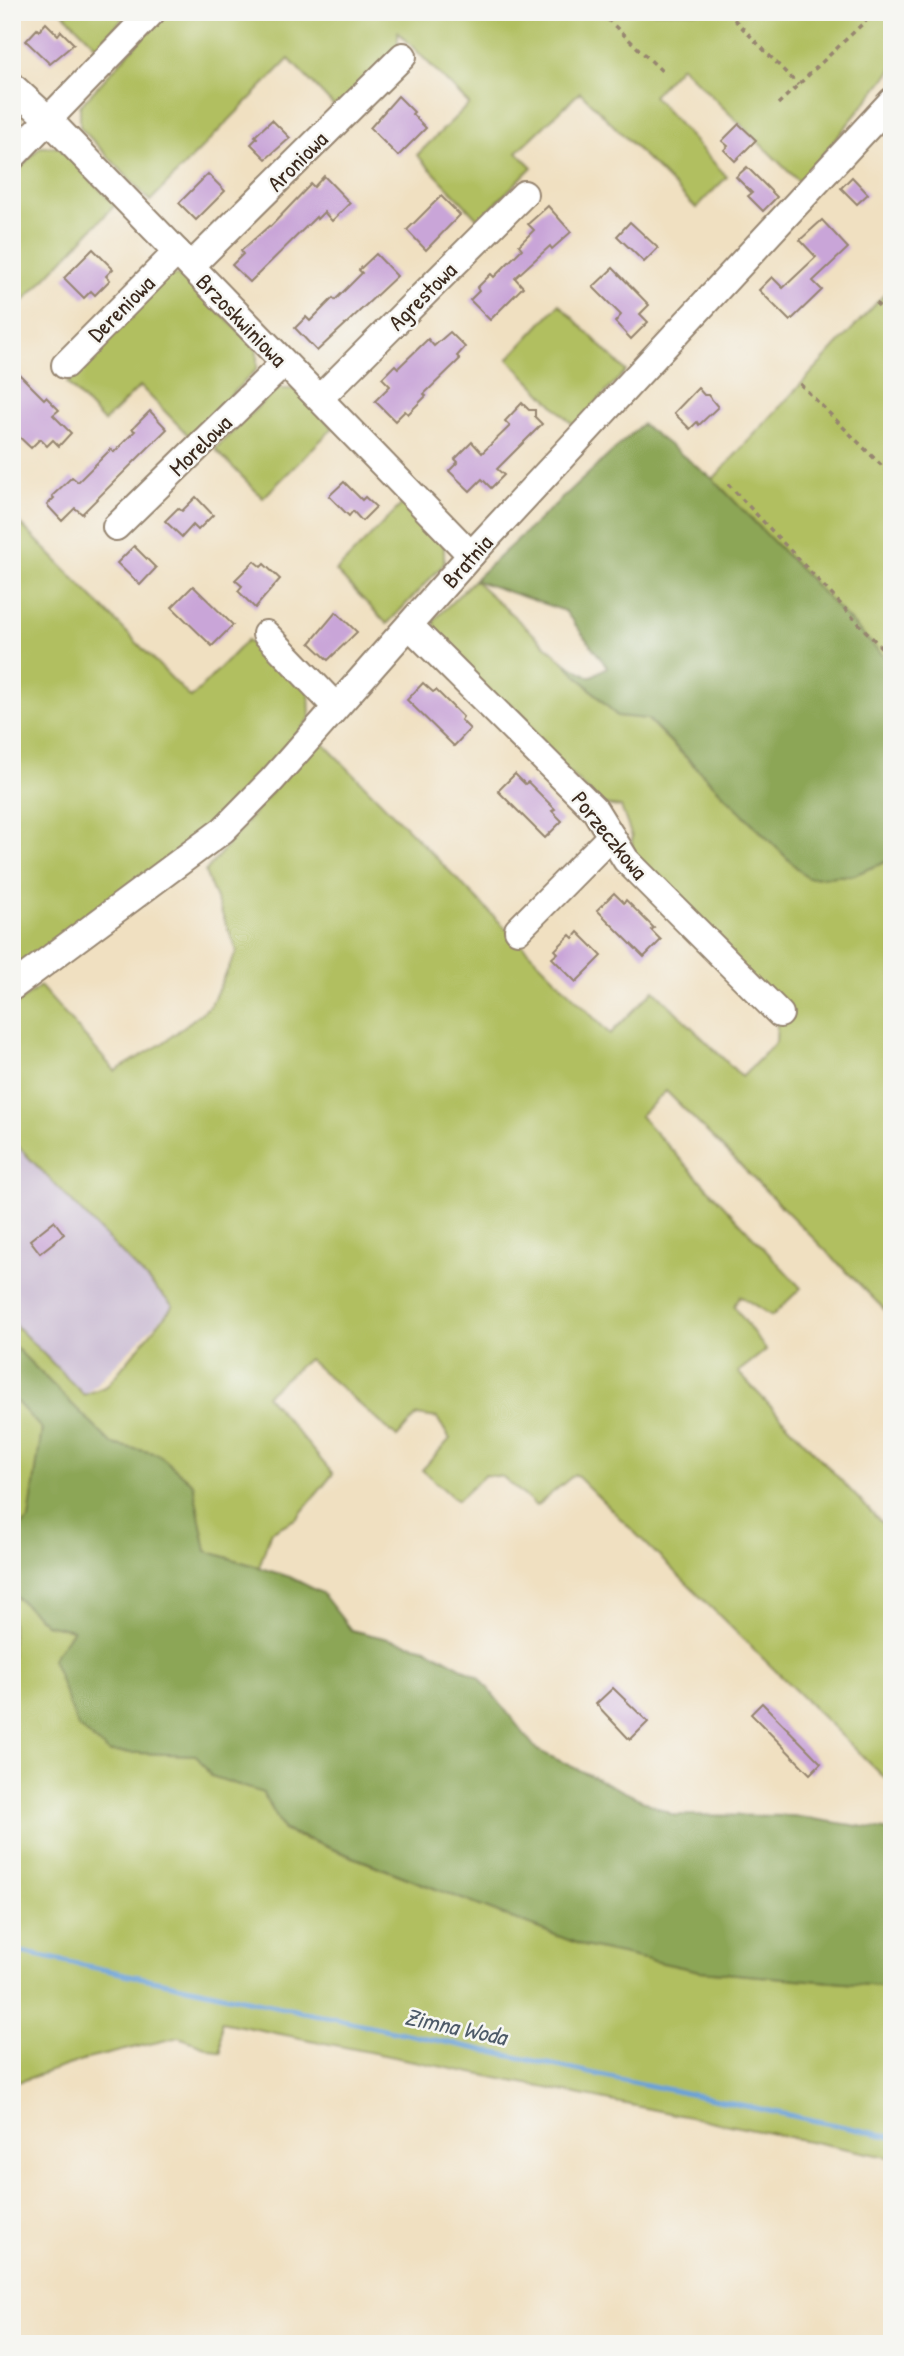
<svg xmlns="http://www.w3.org/2000/svg" width="904" height="2356" viewBox="0 0 904 2356" font-family="'Patrick Hand',sans-serif">
	<style>
		.industrial { fill: #ccbed4 }
		.green { fill: #b1bf61; stroke: #767440; stroke-width: 2 }
		.forest { fill: #8ca657; stroke: #64683a; stroke-width: 2 }
		.lines { fill: none; stroke-linecap: round; stroke-linejoin: round }
		.stream { stroke: #69a1d8; stroke-width: 5 }
		.building { fill: #c9a5d8 }
		.minor-casing { stroke: #968570; stroke-width: 30 }
		.path { stroke: #968570; stroke-width: 3.5; stroke-dasharray: 5 5; stroke-linecap: butt }
		.minor { stroke: #fff; stroke-width: 26 }
		.labels { text-anchor: middle; dominant-baseline: central; stroke-width: 5; stroke-linejoin: round; paint-order: stroke }
		.street-label { font-size: 23px; fill: #3b2a1e; stroke: #f6f6f2 }
		.water-label { font-size: 24px; font-style: italic; fill: #4d5a68; stroke: #f6f6f2 }
	</style>
	<rect width="100%" height="100%" fill="#f6f6f2"/>
	<filter id="ink" filterUnits="userSpaceOnUse"><feTurbulence type="fractalNoise" baseFrequency=".0143" numOctaves="2"/><feDisplacementMap in="SourceGraphic" scale="14" xChannelSelector="R" yChannelSelector="G"/><feConvolveMatrix kernelMatrix="1 2 1 2 8 2 1 2 1" color-interpolation-filters="sRGB"/></filter>
	<filter id="wash" filterUnits="userSpaceOnUse"><feTurbulence type="fractalNoise" baseFrequency=".00686" numOctaves="4" result="noise"/><feDisplacementMap in="SourceGraphic" scale="28" xChannelSelector="R" yChannelSelector="G"/><feGaussianBlur stdDeviation="1.57" result="paint"/><feColorMatrix in="noise" values="0 0 0 0 0 0 0 0 0 0 0 0 0 0 0 0 0 1.4 0 .05"/><feComposite in="paint" operator="in"/></filter>
	<g filter="url(#wash)">
		<rect width="100%" height="100%" fill="#f0e0c1"/>
		<polygon class="industrial" points="12,1140 173,1306 84,1396 12,1322"/>
		<g class="green">
			<polygon points="62,12 129,12 97,47"/>
			<polygon points="166,12 892,12 892,70 800,183 681,66 653,96 727,177 696,208 580,92 517,152 532,167 479,220 417,155 469,104 398,32 398,49 337,109 289,59 150,201 80,127 80,106"/>
			<polygon points="12,98 21,107 21,127 12,137"/>
			<polygon points="40,147 59,147 115,205 15,310 12,307 12,177"/>
			<polygon points="166,275 185,276 257,350 257,369 189,436 140,386 104,422 67,383 87,367 87,354"/>
			<polygon points="892,286 892,665 713,479"/>
			<polygon points="559,304 626,371 574,426 508,359"/>
			<polygon points="276,389 295,389 333,428 263,498 215,449"/>
			<polygon points="404,502 444,542 444,564 387,624 336,571"/>
			<polygon points="12,515 191,698 247,640 268,659 280,657 309,687 310,718 273,765 211,827 12,976"/>
			<polygon points="474,580 563,661 617,716 647,719 807,878 854,875 892,859 892,1317 666,1091 640,1116 801,1288 772,1316 740,1296 734,1306 766,1350 738,1372 892,1534 892,1785 575,1474 536,1506 503,1477 485,1475 457,1501 422,1470 450,1439 437,1418 417,1415 397,1437 308,1359 266,1395 333,1474 297,1518 271,1532 259,1567 206,1551 193,1484 158,1454 112,1444 12,1344 12,1322 84,1395 107,1386 173,1306 12,1140 12,1008 40,986 115,1071 163,1043 210,1006 237,951 205,872 317,737 610,1034 654,990 742,1077 776,1042 777,1023 632,856 632,837 621,807 602,805 437,641 434,620"/>
			<polygon points="12,1394 14,1399 42,1429 29,1520 12,1532"/>
			<polygon points="12,1593 46,1624 73,1630 109,1752 196,1755 211,1776 263,1793 284,1831 584,1946 700,1971 892,1987 892,2158 221,2022 221,2053 179,2037 83,2060 12,2084"/>
		</g>
		<g class="forest">
			<polygon points="642,424 713,479 892,665 892,859 854,875 807,878 648,719 617,716 563,661 590,677 607,667 565,611 474,580"/>
			<polygon points="12,1344 112,1444 158,1454 193,1484 206,1551 290,1577 322,1593 351,1630 426,1648 479,1677 537,1750 673,1815 793,1816 892,1831 892,1987 700,1971 584,1946 284,1830 263,1793 211,1776 196,1755 109,1752 78,1727 52,1659 73,1630 46,1624 12,1593 12,1532 29,1520 42,1429 14,1399"/>
		</g>
		<g class="lines">
			<polyline class="stream" points="12,1950 892,2137"/>
		</g>
		<g id="blocks">
			<g class="building">
				<polygon points="46,23 58,35 61,31 74,44 50,64 26,41 37,29 39,31"/>
				<polygon points="398,96 414,112 412,114 426,128 398,156 370,128"/>
				<polygon points="272,120 290,138 266,159 251,144 257,138 255,136"/>
				<polygon points="739,124 756,140 735,161 724,150 728,146 722,141"/>
				<polygon points="747,167 777,197 763,211 748,196 752,193 736,177"/>
				<polygon points="208,174 225,191 196,220 179,203"/>
				<polygon points="324,176 350,203 332,221 324,212 317,219 316,217 250,282 232,265 243,254 241,251 269,226 270,227 311,184 314,187"/>
				<polygon points="852,177 868,194 857,204 841,188"/>
				<polygon points="441,196 460,215 426,250 407,230"/>
				<polygon points="548,206 571,232 552,249 550,246 515,278 523,287 490,320 470,300 479,291 477,288 491,274 494,277 522,249 519,245 534,230 528,224"/>
				<polygon points="822,220 848,248 813,281 822,290 790,321 759,290 772,277 783,288 816,257 800,240"/>
				<polygon points="630,222 658,248 644,262 617,236"/>
				<polygon points="93,249 113,269 106,276 110,280 95,295 91,291 84,298 64,278"/>
				<polygon points="376,254 397,276 317,351 295,328 306,317 310,321 333,298 335,300 362,273 359,270"/>
				<polygon points="613,268 649,305 640,314 648,322 631,339 615,322 621,315 593,287"/>
				<polygon points="450,332 465,347 457,356 460,359 424,394 426,396 408,414 405,411 395,421 375,401 390,386 382,378 395,365 398,368 428,339 434,346"/>
				<polygon points="12,367 44,399 46,397 59,410 53,415 71,433 59,446 53,440 47,446 40,439 31,448 12,430"/>
				<polygon points="698,388 704,395 708,395 718,407 699,425 697,422 690,429 674,413"/>
				<polygon points="522,403 529,410 535,410 535,417 542,424 497,469 504,475 491,488 482,479 470,491 449,471 458,462 455,459 472,442 482,453 510,426 505,421"/>
				<polygon points="150,411 167,429 82,514 75,508 62,521 47,505 54,498 52,496 72,477 78,482 111,449 114,452 135,431 132,429"/>
				<polygon points="344,482 362,500 365,497 376,507 362,521 353,511 349,516 329,496"/>
				<polygon points="196,497 213,515 198,530 193,525 182,537 165,521 178,508 182,511"/>
				<polygon points="134,546 156,568 140,585 117,563"/>
				<polygon points="254,561 261,567 264,564 280,579 255,608 238,591 242,586 235,580"/>
				<polygon points="193,586 233,625 212,646 172,607"/>
				<polygon points="336,612 357,632 328,660 310,643"/>
				<polygon points="423,683 433,692 436,690 463,717 461,720 470,729 454,746 407,700"/>
				<polygon points="515,774 525,784 528,782 555,809 552,811 562,821 545,838 498,791"/>
				<polygon points="614,893 624,903 626,900 654,928 651,930 661,940 644,957 597,910"/>
				<polygon points="578,932 602,956 576,982 552,958 558,953 555,950 570,935 573,938"/>
				<polygon points="54,1221 64,1234 40,1253 30,1240"/>
				<polygon points="613,1688 648,1722 630,1740 596,1704"/>
				<polygon points="762,1703 821,1763 810,1774 751,1714"/>
			</g>
		</g>
	</g>
	<g filter="url(#ink)">
		<use href="#blocks" fill-opacity="0" stroke="#968570" stroke-width="2"/>
		<g class="lines">
			<defs>
				<g id="minor">
					<polyline points="12,86 48,119 471,555"/>
					<polyline points="12,157 152,12"/>
					<polyline points="191,266 403,56"/>
					<polyline points="65,365 177,252"/>
					<polyline points="320,398 524,194"/>
					<polyline points="116,527 283,364"/>
					<polyline points="410,626 595,810 626,860 780,1014"/>
					<polyline points="266,634 336,707"/>
					<polyline points="518,930 611,836"/>
					<polyline points="12,987 223,830 272,780 471,555 892,101"/>
				</g>
			</defs>
			<use href="#minor" class="minor-casing"/>
			<g class="path">
				<polyline points="600,12 665,74"/>
				<polyline points="727,12 798,85"/>
				<polyline points="883,12 892,21"/>
				<polyline points="778,104 875,12"/>
				<polyline points="876,303 892,319"/>
				<polyline points="800,384 892,476"/>
				<polyline points="728,484 892,659"/>
			</g>
			<use href="#minor" class="minor"/>
		</g>
	</g>
	<g class="labels">
		<g class="street-label">
			<text transform="translate(297 161) rotate(-45)">Aroniowa</text>
			<text transform="translate(422 296) rotate(-45)">Agrestowa</text>
			<text transform="translate(121 308) rotate(-45)">Dereniowa</text>
			<text transform="translate(242 320) rotate(46)">Brzoskwiniowa</text>
			<text transform="translate(200 445) rotate(-44)">Morelowa</text>
			<text transform="translate(467 561) rotate(-48)">Bratnia</text>
			<text transform="translate(610 835) rotate(51)">Porzeczkowa</text>
		</g>
		<g class="water-label">
			<text transform="translate(456 2026) rotate(12)">Zimna Woda</text>
		</g>
	</g>
	<rect width="904" height="2356" fill="none" stroke="#f6f6f2" stroke-width="42"/>
</svg>
